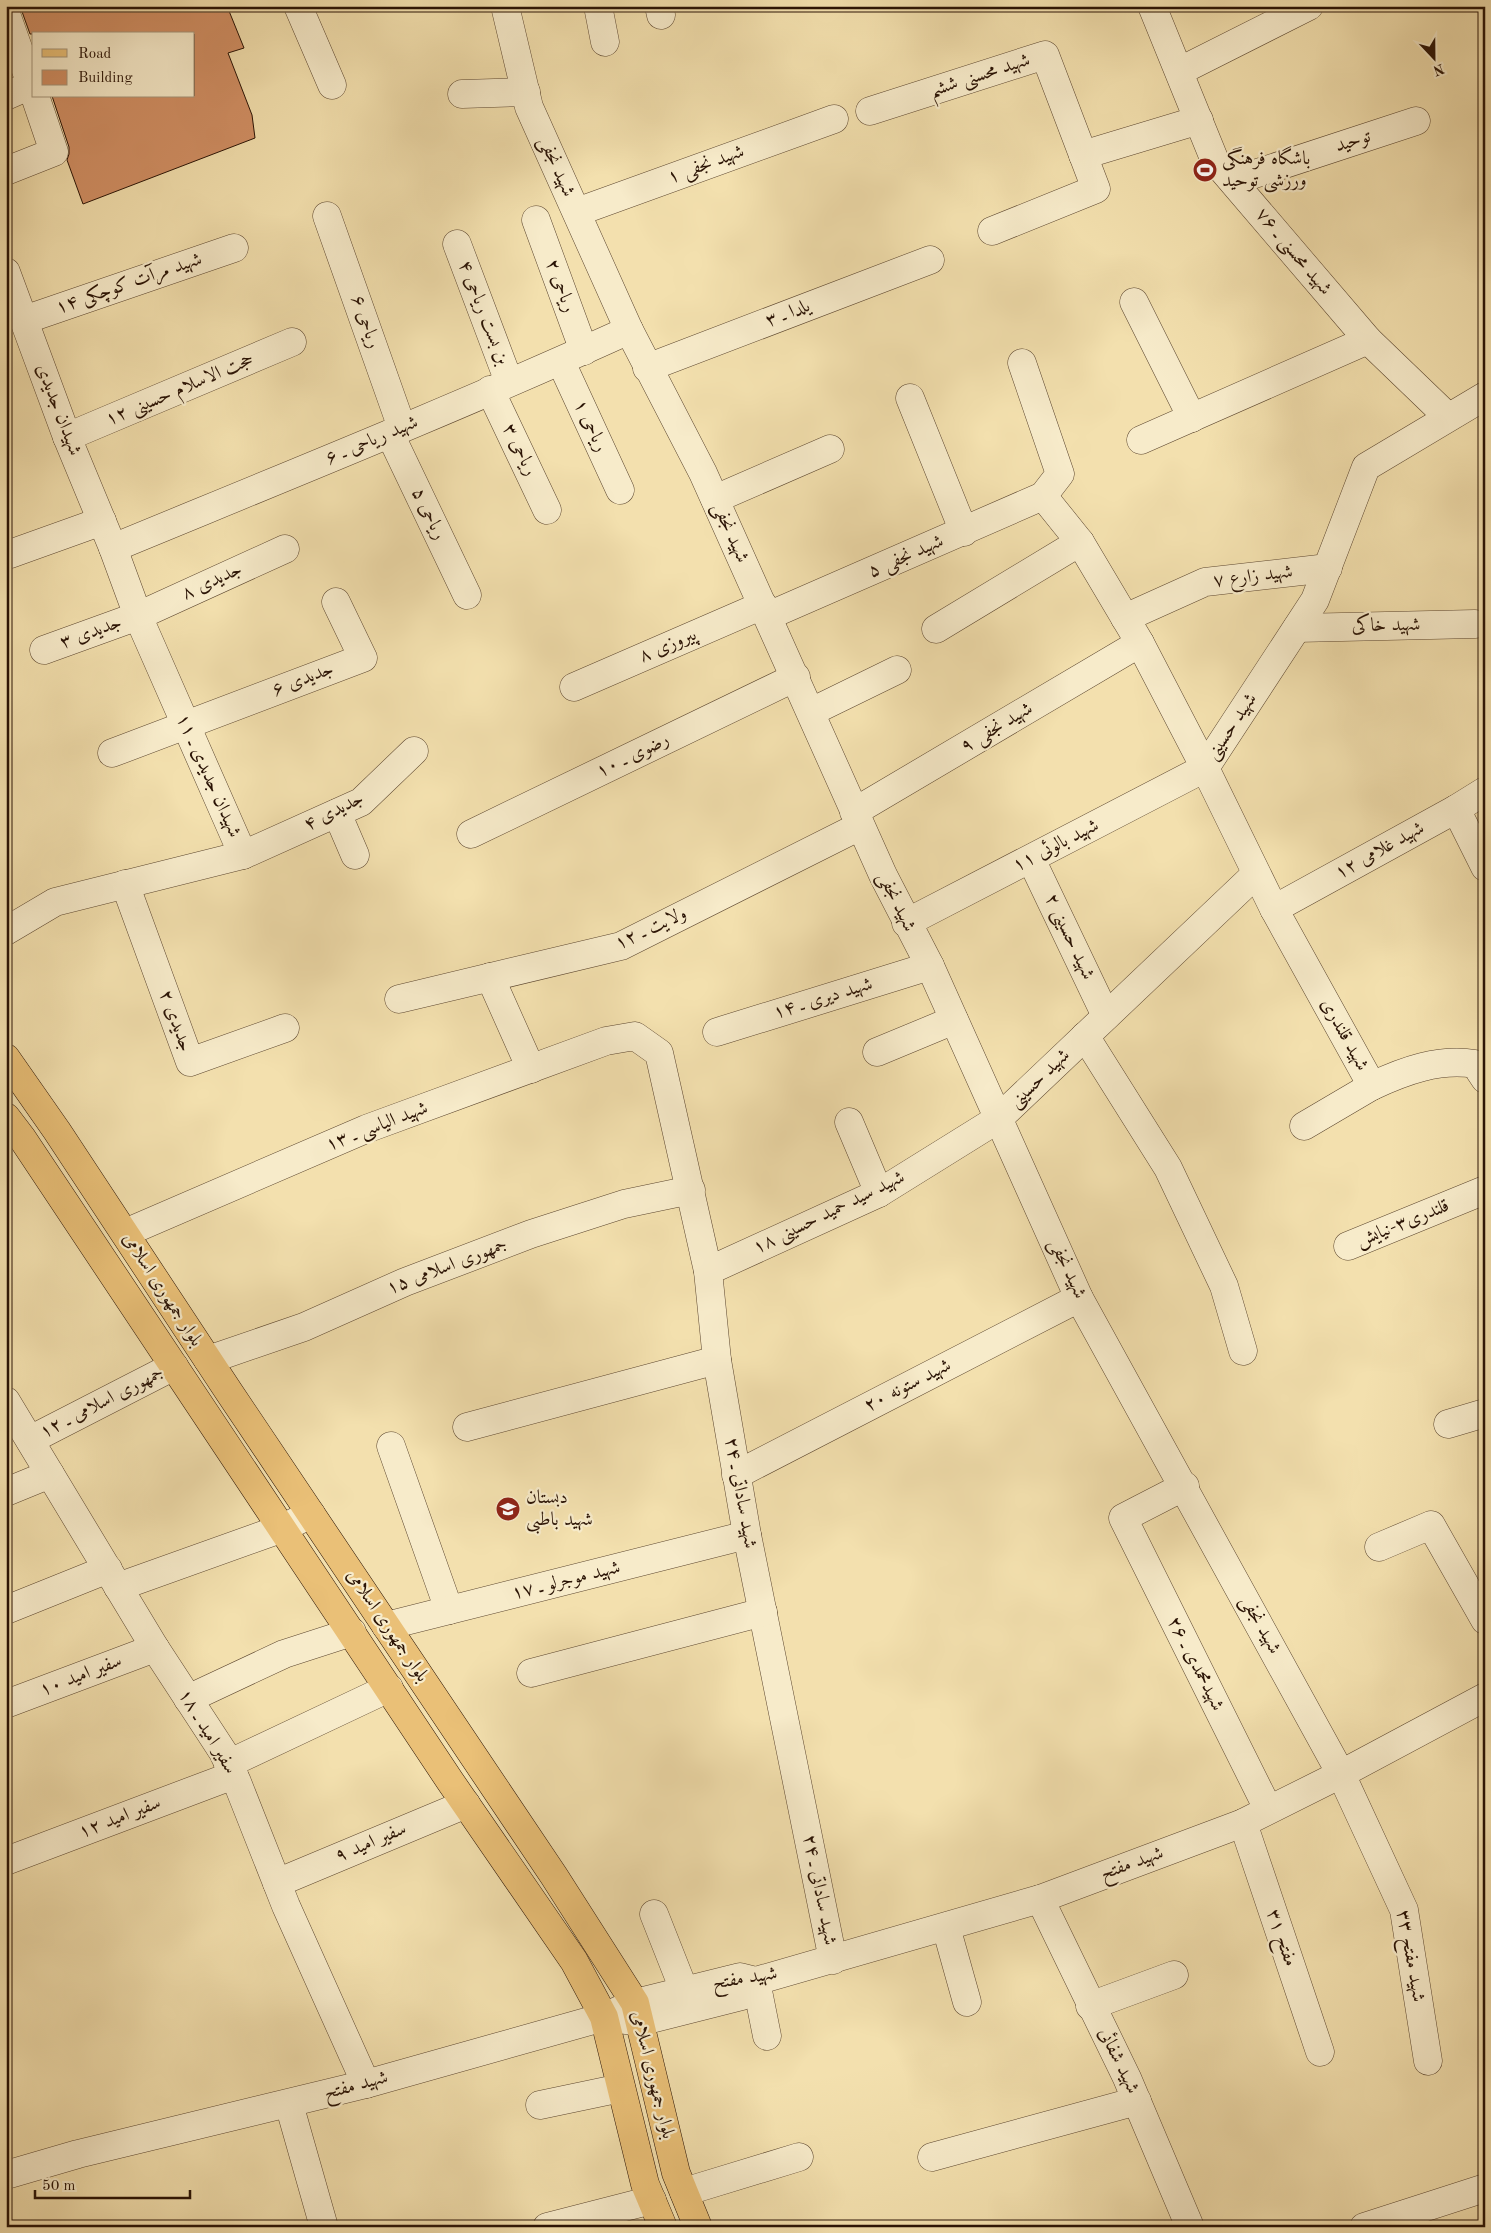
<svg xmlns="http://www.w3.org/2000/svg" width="1491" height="2233" viewBox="0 0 1491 2233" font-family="'Old Standard TT',Amiri,serif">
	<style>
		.building { fill: #d18f64; stroke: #2a1305 }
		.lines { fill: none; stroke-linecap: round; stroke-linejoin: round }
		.minor-casing { stroke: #5c462f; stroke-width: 29 }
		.major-casing { stroke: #2a1305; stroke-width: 29 }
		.minor { stroke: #f7ebca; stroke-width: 28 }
		.major { stroke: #eac077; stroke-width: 28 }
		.labels { text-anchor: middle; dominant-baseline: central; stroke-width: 4.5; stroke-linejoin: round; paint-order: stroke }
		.street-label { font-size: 19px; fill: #2a1305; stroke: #f7ebca }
		.poi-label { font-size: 19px; fill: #2a1305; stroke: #f7ebca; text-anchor: start }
	</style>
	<rect width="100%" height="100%" fill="#f3e0ae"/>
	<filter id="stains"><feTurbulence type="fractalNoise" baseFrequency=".004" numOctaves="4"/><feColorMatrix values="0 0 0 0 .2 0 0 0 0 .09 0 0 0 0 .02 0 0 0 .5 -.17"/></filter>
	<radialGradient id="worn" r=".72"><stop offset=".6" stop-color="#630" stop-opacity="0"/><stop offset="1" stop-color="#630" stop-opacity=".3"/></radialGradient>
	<polygon class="building" points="20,6 227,6 244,48 228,53 252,115 255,138 83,204 67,160 69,154 69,147 52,96 194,96 194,34 30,34"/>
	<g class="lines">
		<defs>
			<g id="minor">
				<polyline points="298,6 332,85"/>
				<polyline points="505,6 529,107 629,330 703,473 883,875 930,966 1079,1298 1341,1774 1404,1910 1428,2061"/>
				<polyline points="598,6 605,42"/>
				<polyline points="659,6 661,15"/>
				<polyline points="1152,6 1215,161 1368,340 1448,417"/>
				<polyline points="6,14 34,93"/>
				<polyline points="1180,71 1309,6"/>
				<polyline points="462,94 526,92"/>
				<polyline points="6,96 31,85"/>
				<polyline points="870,111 1045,55 1096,189 992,231"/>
				<polyline points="1083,155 1199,120"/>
				<polyline points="6,171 54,152 35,96"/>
				<polyline points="1233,181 1416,121"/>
				<polyline points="577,212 834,119"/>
				<polyline points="327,216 402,428"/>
				<polyline points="536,220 584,351"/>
				<polyline points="457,244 509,382"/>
				<polyline points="6,272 67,437 113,548 138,616 243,855"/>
				<polyline points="1134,302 1192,418"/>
				<polyline points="24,320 234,248"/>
				<polyline points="561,362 620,490"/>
				<polyline points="647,368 930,260"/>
				<polyline points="490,390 547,510"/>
				<path d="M 1485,396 L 1366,467 L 1315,600 L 1205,768 L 1274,909 L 1372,1086 C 1404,1071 1439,1058 1475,1064 L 1485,1079"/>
				<polyline points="910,398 964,532"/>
				<polyline points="390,434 467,595"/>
				<polyline points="67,437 292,342"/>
				<polyline points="1141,440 1368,340"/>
				<polyline points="715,499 830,449"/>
				<path d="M 113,548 C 285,477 459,407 629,330"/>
				<polyline points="10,554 102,521"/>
				<polyline points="768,616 1043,496 1060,474 1022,363"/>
				<polyline points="1125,618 1205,582 1328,568"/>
				<polyline points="1297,628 1475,624"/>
				<polyline points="936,629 1080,542"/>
				<polyline points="44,650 138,616 285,549"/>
				<polyline points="574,687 763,605"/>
				<polyline points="811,712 897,670"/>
				<polyline points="112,753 363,658 336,602"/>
				<polyline points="1456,809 1485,867"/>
				<polyline points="854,812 1140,643"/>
				<polyline points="337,813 355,855"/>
				<polyline points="471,834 796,677"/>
				<polyline points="1031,859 1106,1016"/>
				<polyline points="125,884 190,1062 285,1028"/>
				<polyline points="1274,909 1456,809 1485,791"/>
				<polyline points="906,923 1205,768 1140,643 1080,542 1043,496"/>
				<polyline points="6,931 55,902 243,855 361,802 414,751"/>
				<polyline points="490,977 531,1069"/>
				<polyline points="399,999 621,946 860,826"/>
				<polyline points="717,1032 930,966"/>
				<polyline points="1085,1036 1168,1168 1224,1286 1243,1351"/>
				<polyline points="877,1052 954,1020"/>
				<polyline points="849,1122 879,1193"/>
				<polyline points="1304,1126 1372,1086"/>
				<polyline points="125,1233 366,1129 606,1041 635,1036 659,1053 708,1271 717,1360 747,1535 833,1960"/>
				<polyline points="1348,1246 1485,1190"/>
				<polyline points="708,1271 879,1193 998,1119 1256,874"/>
				<polyline points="208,1360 304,1327 405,1282 531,1234 624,1204 691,1190"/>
				<polyline points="6,1401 155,1648 223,1752 237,1782 286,1906 366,2084"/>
				<polyline points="1448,1424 1485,1413"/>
				<polyline points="467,1427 717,1360"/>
				<polyline points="30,1440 174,1366"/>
				<polyline points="391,1446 449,1610"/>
				<polyline points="736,1475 1079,1298"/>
				<polyline points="1185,1486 1123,1518 1268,1809"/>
				<polyline points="6,1492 50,1474"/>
				<polyline points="1379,1547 1431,1525 1485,1620"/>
				<polyline points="118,1587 283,1528 311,1514"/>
				<polyline points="6,1610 108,1569"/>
				<polyline points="386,1626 747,1535"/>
				<polyline points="531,1673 763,1612"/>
				<polyline points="188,1699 284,1654 352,1632"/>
				<polyline points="6,1704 155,1648"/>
				<polyline points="228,1764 389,1688"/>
				<polyline points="1243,1823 1320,2052"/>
				<polyline points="6,1861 234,1775"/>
				<polyline points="277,1883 466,1804"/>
				<polyline points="1040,1899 1127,2078 1190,2227"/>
				<polyline points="654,1914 684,1990"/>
				<polyline points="946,1927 967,2002"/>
				<polyline points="756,1981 767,2036"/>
				<polyline points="1090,2006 1174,1975"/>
				<polyline points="618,2019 639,2022 742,1996 756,1981"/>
				<polyline points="289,2104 324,2227"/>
				<polyline points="540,2105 621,2088"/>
				<polyline points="932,2157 1137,2101"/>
				<polyline points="6,2175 78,2154 366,2084 604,2017 635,2003 740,1977 756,1981 1040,1899 1243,1823 1341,1774 1485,1697"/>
				<polyline points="684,2192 799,2157"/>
				<polyline points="547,2227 652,2200"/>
				<polyline points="1364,2227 1485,2188"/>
			</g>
			<g id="major">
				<polyline points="6,1058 57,1131 229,1392 554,1876 635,2003 676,2173 698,2227"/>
				<polyline points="6,1117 22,1138 450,1781 574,1961 604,2017 645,2184 663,2227"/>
			</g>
		</defs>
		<use href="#minor" class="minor-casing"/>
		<use href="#major" class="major-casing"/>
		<use href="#minor" class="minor"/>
		<use href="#major" class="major"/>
	</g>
	<defs>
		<symbol id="stadium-disc" viewBox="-11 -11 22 22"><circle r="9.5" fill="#8f2418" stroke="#f7ebca"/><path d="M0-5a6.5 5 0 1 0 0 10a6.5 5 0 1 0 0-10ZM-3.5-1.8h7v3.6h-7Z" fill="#fff"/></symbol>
		<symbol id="school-disc" viewBox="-11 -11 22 22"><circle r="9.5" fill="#8f2418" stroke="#f7ebca"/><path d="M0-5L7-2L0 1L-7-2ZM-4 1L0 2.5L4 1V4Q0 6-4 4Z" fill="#fff"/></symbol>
	</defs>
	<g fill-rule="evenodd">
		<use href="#stadium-disc" x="1191" y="156" width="28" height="28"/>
		<use href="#school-disc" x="494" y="1495" width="28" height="28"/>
	</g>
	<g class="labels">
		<g class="street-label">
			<text transform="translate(980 76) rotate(-18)">شهید محسنی ششم</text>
			<text transform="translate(1353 142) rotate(-18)">توحید</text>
			<text transform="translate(706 165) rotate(-20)">شهید نجفی ۱</text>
			<text transform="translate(556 167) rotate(66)">شهید نجفی</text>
			<text transform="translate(1293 252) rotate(50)">شهید محسنی ـ ۷۶</text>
			<text transform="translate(129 284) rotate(-19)">شهید مرآت کوچکی ۱۴</text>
			<text transform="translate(560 286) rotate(70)">ریاحی ۲</text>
			<text transform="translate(483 313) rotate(69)">بن بست ریاحی ۴</text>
			<text transform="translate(788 314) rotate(-21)">یلدا ـ ۳</text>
			<text transform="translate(365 322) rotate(71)">ریاحی ۶</text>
			<text transform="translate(180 390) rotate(-23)">حجت الاسلام حسینی ۱۲</text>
			<text transform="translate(58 410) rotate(69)">شهیدان جدیدی</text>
			<text transform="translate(590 426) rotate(65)">ریاحی ۱</text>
			<text transform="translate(372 441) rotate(-23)">شهید ریاحی ـ ۶</text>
			<text transform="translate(519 450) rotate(64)">ریاحی ۳</text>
			<text transform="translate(428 514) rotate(64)">ریاحی ۵</text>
			<text transform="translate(730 533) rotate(66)">شهید نجفی</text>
			<text transform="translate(906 557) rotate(-24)">شهید نجفی ۵</text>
			<text transform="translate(1253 577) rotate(-7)">شهید زارع ۷</text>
			<text transform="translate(212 582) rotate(-25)">جدیدی ۸</text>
			<text transform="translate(1386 626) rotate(-1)">شهید خاکی</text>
			<text transform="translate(91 633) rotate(-20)">جدیدی ۳</text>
			<text transform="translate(668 646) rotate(-23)">پیروزی ۸</text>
			<text transform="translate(303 680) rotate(-21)">جدیدی ۶</text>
			<text transform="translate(1232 727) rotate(-56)">شهید حسینی</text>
			<text transform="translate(997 728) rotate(-31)">شهید نجفی ۹</text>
			<text transform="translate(633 756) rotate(-26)">رضوی ـ ۱۰</text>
			<text transform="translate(208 776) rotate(66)">شهیدان جدیدی ـ ۱۱</text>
			<text transform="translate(334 812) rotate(-27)">جدیدی ۴</text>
			<text transform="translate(1056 846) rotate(-27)">شهید بالوئی ۱۱</text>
			<text transform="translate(1380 851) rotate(-29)">شهید غلامی ۱۲</text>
			<text transform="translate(896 902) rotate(64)">شهید نجفی</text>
			<text transform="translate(651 929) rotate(-25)">ولایت ـ ۱۲</text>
			<text transform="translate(1069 937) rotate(65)">شهید حسینی ۲</text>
			<text transform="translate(823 999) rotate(-17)">شهید دیری ـ ۱۴</text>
			<text transform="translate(175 1021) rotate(70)">جدیدی ۲</text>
			<text transform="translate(1344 1035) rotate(61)">شهید قلندری</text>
			<text transform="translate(1040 1079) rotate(-44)">شهید حسینی</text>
			<text transform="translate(377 1127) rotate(-21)">شهید الیاسی ـ ۱۳</text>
			<text transform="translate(829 1213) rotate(-26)">شهید سید حمید حسینی ۱۸</text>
			<text transform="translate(1403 1224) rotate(-22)">قلندری۳-نیایش</text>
			<text transform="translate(447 1267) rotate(-21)">جمهوری اسلامی ۱۵</text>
			<text transform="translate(1067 1269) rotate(65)">شهید نجفی</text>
			<text transform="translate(162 1290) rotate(57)">بلوار جمهوری اسلامی</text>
			<text transform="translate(908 1386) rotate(-27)">شهید ستونه ۲۰</text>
			<text transform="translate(102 1403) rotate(-27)">جمهوری اسلامی ـ ۱۲</text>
			<text transform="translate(740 1493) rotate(80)">شهید ساداتی ـ ۲۴</text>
			<text transform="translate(566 1581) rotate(-14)">شهید موجرلو ـ ۱۷</text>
			<text transform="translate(1260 1625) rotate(61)">شهید نجفی</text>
			<text transform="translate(387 1626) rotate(56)">بلوار جمهوری اسلامی</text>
			<text transform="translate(1195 1664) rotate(63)">شهیدمحمدی ـ ۲۶</text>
			<text transform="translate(81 1676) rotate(-21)">سفیر امید ۱۰</text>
			<text transform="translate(207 1732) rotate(59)">سفیر امید ـ ۱۸</text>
			<text transform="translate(120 1818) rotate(-21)">سفیر امید ۱۲</text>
			<text transform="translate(371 1843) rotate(-23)">سفیر امید ۹</text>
			<text transform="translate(1132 1864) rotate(-20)">شهید مفتح</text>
			<text transform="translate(819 1890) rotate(79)">شهید ساداتی ـ ۲۴</text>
			<text transform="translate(1281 1938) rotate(71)">مفتح ۳۱</text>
			<text transform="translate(1410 1956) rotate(80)">شهید مفتح ۳۳</text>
			<text transform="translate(745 1979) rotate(-9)">شهید مفتح</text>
			<text transform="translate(1118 2061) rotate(64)">شهید شفائی</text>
			<text transform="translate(652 2075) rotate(76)">بلوار جمهوری اسلامی</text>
			<text transform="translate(356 2086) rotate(-15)">شهید مفتح</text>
		</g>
		<g class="poi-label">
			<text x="1222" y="159">باشگاه فرهنگی<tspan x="1222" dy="22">ورزشی توحید</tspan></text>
			<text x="526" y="1498">دبستان<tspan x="526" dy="22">شهید باطبی</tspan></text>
		</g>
	</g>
	<rect width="1491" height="2233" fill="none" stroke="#f3e0ae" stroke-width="25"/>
	<rect x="8" y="8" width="1476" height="2218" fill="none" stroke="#2a1305" stroke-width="2.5"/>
	<rect x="12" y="12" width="1466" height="2208" fill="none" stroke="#2a1305"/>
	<rect x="32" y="32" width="162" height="65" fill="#f7ebca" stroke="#a5957b"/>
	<rect x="42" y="49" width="25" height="8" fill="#eac077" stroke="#a5957b"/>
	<text x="78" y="58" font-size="15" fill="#2a1305">Road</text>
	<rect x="42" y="70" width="25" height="15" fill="#d18f64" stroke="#a5957b"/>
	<text x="78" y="82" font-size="15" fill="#2a1305">Building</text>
	<g transform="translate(1434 58) rotate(158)" stroke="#f7ebca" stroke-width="4" paint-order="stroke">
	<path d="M0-4L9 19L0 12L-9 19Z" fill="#2a1305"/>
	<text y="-8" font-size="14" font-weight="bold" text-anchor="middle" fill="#2a1305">N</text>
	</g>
	<path d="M35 2190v8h155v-8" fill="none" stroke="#2a1305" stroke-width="2.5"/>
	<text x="42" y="2190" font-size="15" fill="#2a1305" stroke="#f7ebca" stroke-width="4" paint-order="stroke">50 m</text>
	<rect width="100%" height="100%" filter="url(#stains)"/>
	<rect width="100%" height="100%" fill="url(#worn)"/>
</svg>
